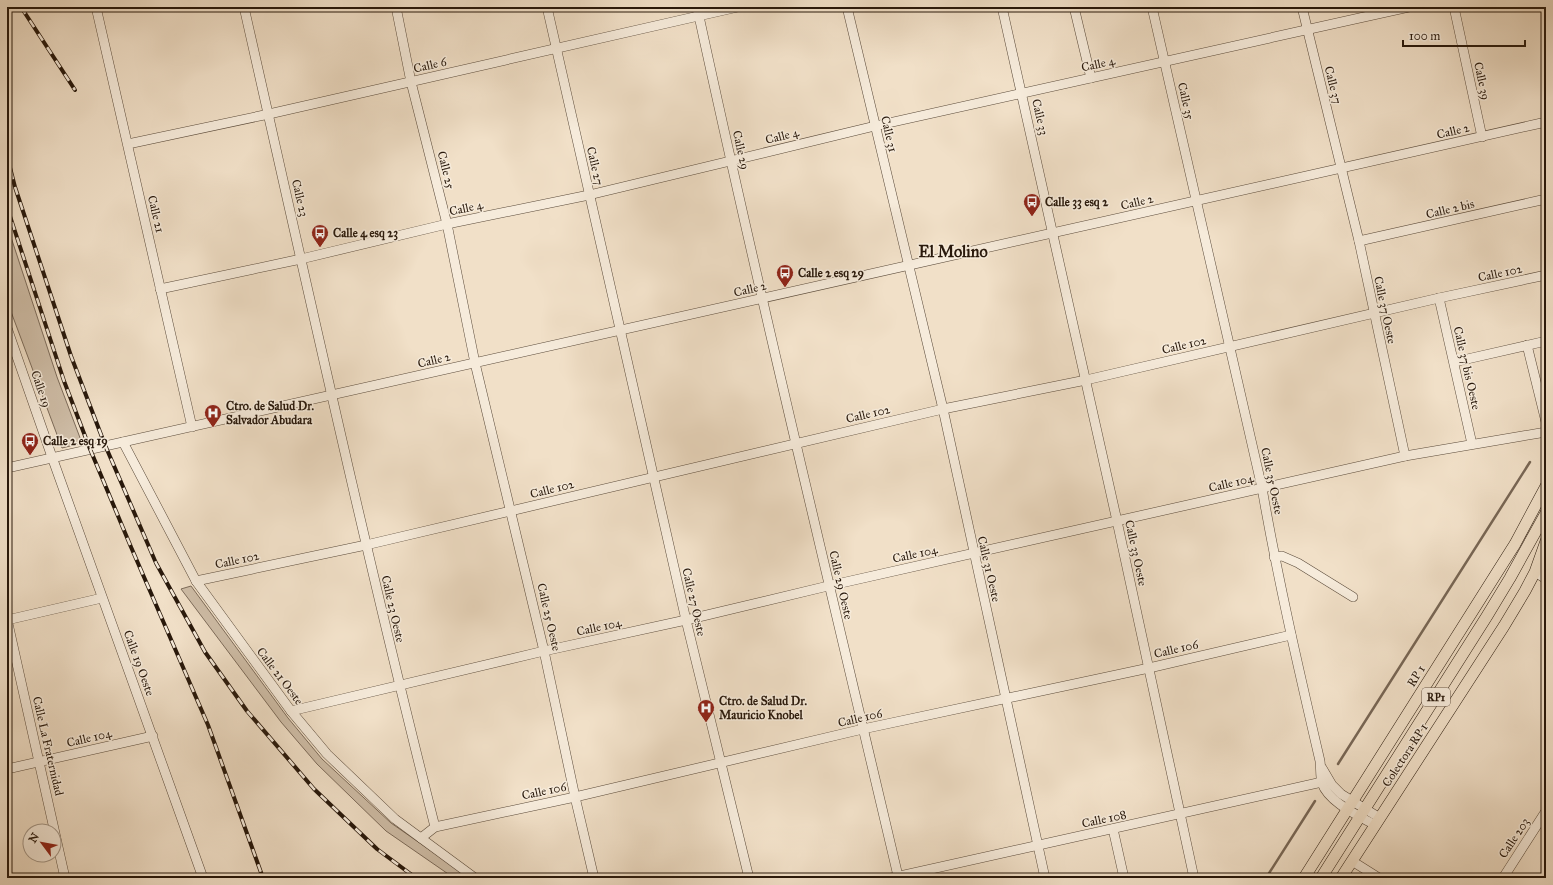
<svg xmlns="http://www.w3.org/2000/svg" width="1553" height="885" viewBox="0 0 1553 885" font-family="'IM FELL Great Primer',serif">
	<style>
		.green { fill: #cfbea8; stroke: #7c6b5a }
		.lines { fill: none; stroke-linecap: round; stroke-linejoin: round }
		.stream { stroke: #786756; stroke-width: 2.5 }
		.minor-casing { stroke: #5a4a3a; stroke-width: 10 }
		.major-casing { stroke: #28180b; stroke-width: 12 }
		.minor { stroke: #f6ebdb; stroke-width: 9 }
		.major { stroke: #f1e0c8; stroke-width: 11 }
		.rail-casing { stroke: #28180b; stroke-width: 4 }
		.rail { stroke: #f6ebdb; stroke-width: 2.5; stroke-dasharray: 8; stroke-linecap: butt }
		.labels { text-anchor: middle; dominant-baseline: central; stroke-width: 3; stroke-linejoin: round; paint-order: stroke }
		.shield { fill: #f6ebdb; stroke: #665749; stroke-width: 1 }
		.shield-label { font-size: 11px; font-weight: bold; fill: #28180b }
		.street-label { font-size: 12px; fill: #28180b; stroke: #f6ebdb }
		.poi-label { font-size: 12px; font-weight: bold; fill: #28180b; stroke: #f6ebdb; text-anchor: start }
		.district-label { font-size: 16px; font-weight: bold; fill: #28180b; stroke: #f6ebdb }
	</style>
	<rect width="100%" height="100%" fill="#f1e0c8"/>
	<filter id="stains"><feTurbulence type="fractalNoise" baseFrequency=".005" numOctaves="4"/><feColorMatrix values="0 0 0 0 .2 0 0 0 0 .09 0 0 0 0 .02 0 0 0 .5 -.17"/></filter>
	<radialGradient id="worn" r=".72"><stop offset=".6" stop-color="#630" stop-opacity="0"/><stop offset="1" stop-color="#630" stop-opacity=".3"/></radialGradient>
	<g class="green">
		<polygon points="7,225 57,377 82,443 62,448 7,301"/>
		<polygon points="191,586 288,718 322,759 391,823 470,878 454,878 386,831 317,764 281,722 181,589"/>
	</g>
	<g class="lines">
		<g class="stream">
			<polyline points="1338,764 1530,462"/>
			<polyline points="1266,878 1315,801"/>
		</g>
		<defs>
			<g id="minor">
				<polyline points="96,7 192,427"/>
				<path d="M 244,7 C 306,281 366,555 435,827"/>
				<polyline points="396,7 411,82 447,224 475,363 544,651 575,797 594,878"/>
				<polyline points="547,7 686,620 749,878"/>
				<path d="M 697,7 C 760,298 830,587 898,876"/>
				<polyline points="847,7 943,409 1045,878"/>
				<polyline points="1002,7 1117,521 1194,878"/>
				<polyline points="1074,7 1091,78"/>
				<path d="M 1152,7 L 1262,488 C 1278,580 1299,671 1320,761 C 1321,768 1320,776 1322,783 C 1328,802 1359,816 1375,825"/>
				<polyline points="1302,7 1359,241 1405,456"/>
				<polyline points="1454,7 1482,137"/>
				<polyline points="128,144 269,114 738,7"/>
				<polyline points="1359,241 1546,199"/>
				<polyline points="160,289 301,259 447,224 589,195 875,126 1409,7"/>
				<polyline points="1439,298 1472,444"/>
				<polyline points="7,328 52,457 203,878"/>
				<polyline points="1527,345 1546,422"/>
				<polyline points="1454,362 1546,341"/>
				<polyline points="123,442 196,581 291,711 327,754 395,819 475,878"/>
				<polyline points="7,468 1546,122"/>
				<polyline points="1274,557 1282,556 1298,563 1353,597"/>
				<polyline points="1535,572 1546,579"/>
				<polyline points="196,581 366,545 943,409 1086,380 1439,298 1546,275"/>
				<polyline points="7,619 65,878"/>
				<polyline points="7,620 102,598"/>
				<polyline points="291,711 544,651 686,620 828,586 1405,456 1546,432"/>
				<polyline points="1322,768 1332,785 1341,794 1380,818"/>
				<polyline points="7,769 153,736"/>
				<polyline points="1113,829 1124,878"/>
				<polyline points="421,838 435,827 575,797 863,729 1149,668 1291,635"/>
				<polyline points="1352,861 1379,878"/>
				<polyline points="891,878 1322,782"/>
				<polyline points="1503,878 1546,811"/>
			</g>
			<g id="major">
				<polyline points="1304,878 1515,544 1546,486"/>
				<polyline points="1321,878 1487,616 1510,578 1546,513"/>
				<polyline points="1341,878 1504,626 1525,591 1535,572 1546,541"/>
			</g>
		</defs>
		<use href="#minor" class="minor-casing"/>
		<use href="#major" class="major-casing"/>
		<use href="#minor" class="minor"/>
		<use href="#major" class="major"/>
		<defs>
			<g id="rail">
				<polyline points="21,7 75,90"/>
				<polyline points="7,156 15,187 71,356 105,445 156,563 205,652 247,711 314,789 377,849 416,878"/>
				<polyline points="7,207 64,381 90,449 131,547 208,725 263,878"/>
			</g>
		</defs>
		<use href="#rail" class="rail-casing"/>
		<use href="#rail" class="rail"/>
	</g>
	<defs>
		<symbol id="bus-pin" viewBox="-11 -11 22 30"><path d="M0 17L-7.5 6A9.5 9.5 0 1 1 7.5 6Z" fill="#8f2418" stroke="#f6ebdb"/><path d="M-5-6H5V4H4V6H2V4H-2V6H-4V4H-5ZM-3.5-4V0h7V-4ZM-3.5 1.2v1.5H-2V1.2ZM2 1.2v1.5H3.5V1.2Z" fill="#fff"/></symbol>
		<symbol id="hospital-pin" viewBox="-11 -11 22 30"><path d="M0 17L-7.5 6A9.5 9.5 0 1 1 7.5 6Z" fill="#8f2418" stroke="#f6ebdb"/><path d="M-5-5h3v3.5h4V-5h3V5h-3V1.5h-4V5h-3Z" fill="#fff"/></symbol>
	</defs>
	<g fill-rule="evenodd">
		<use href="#bus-pin" x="1022" y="192" width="20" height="27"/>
		<use href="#bus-pin" x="310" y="223" width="20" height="27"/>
		<use href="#bus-pin" x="775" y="263" width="20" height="27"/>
		<use href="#hospital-pin" x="203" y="403" width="20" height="27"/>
		<use href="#bus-pin" x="20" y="431" width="20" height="27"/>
		<use href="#hospital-pin" x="696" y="698" width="20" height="27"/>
	</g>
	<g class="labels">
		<rect class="shield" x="1422" y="688" width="28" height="18" rx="3"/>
		<g class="shield-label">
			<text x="1436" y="697">RP1</text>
		</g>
		<g class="street-label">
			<text transform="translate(1098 64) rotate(-12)">Calle 4</text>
			<text transform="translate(430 65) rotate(-13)">Calle 6</text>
			<text transform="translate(1482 81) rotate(78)">Calle 39</text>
			<text transform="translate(1333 85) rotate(76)">Calle 37</text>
			<text transform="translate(1186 101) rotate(77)">Calle 35</text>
			<text transform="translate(1040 117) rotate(77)">Calle 33</text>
			<text transform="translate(1453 131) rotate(-13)">Calle 2</text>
			<text transform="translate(889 134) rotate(77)">Calle 31</text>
			<text transform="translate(782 136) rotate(-14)">Calle 4</text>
			<text transform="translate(741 150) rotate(77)">Calle 29</text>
			<text transform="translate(595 166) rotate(77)">Calle 27</text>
			<text transform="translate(446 170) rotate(76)">Calle 25</text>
			<text transform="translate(300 198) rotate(77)">Calle 23</text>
			<text transform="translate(1137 202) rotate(-13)">Calle 2</text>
			<text transform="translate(466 208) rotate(-12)">Calle 4</text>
			<text transform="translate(1450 209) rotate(-13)">Calle 2 bis</text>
			<text transform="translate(156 214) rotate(77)">Calle 21</text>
			<text transform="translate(1500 273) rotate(-12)">Calle 102</text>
			<text transform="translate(750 289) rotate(-13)">Calle 2</text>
			<text transform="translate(1385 310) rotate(78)">Calle 37 Oeste</text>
			<text transform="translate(1184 345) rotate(-13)">Calle 102</text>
			<text transform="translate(434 360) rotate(-13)">Calle 2</text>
			<text transform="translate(1467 368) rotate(77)">Calle 37 bis Oeste</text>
			<text transform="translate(41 389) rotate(71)">Calle 19</text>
			<text transform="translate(868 414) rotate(-13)">Calle 102</text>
			<text transform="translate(1272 481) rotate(78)">Calle 35 Oeste</text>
			<text transform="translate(1231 483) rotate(-13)">Calle 104</text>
			<text transform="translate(552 489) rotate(-14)">Calle 102</text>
			<text transform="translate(1136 553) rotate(78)">Calle 33 Oeste</text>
			<text transform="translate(915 554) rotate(-12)">Calle 104</text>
			<text transform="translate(237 560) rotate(-12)">Calle 102</text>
			<text transform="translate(989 569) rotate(77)">Calle 31 Oeste</text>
			<text transform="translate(841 585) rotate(77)">Calle 29 Oeste</text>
			<text transform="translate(694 602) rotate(77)">Calle 27 Oeste</text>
			<text transform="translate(393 609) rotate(77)">Calle 23 Oeste</text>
			<text transform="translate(549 617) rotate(77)">Calle 25 Oeste</text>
			<text transform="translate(599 627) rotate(-12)">Calle 104</text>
			<text transform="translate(1176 649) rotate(-13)">Calle 106</text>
			<text transform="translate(139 663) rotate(70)">Calle 19 Oeste</text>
			<text transform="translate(280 676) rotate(53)">Calle 21 Oeste</text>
			<text transform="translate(1416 676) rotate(-58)">RP 1</text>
			<text transform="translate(860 718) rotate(-13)">Calle 106</text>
			<text transform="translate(89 738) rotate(-13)">Calle 104</text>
			<text transform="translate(48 746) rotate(77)">Calle La Fraternidad</text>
			<text transform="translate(1405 755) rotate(-57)">Colectora RP 1</text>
			<text transform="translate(544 791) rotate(-12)">Calle 106</text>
			<text transform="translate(1104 819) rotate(-12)">Calle 108</text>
			<text transform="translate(1514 838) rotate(-57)">Calle 203</text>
		</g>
		<g class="poi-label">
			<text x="1045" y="202">Calle 33 esq 2</text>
			<text x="333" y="233">Calle 4 esq 23</text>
			<text x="798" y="273">Calle 2 esq 29</text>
			<text x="226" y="406">Ctro. de Salud Dr.<tspan x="226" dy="14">Salvador Abudara</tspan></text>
			<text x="43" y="441">Calle 2 esq 19</text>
			<text x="719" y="701">Ctro. de Salud Dr.<tspan x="719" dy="14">Mauricio Knobel</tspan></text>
		</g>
		<g class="district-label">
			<text x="953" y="251">El Molino</text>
		</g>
	</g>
	<rect width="1553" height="885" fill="none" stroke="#f1e0c8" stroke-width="24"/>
	<rect x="8" y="8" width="1537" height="869" fill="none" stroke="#28180b" stroke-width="2"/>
	<rect x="12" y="12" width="1529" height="861" fill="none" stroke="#28180b"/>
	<g transform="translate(42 843) rotate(302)"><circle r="19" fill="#f6ebdb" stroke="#a49788"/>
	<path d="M0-3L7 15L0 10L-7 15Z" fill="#8f2418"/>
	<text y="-6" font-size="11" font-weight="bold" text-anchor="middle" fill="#28180b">N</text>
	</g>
	<path d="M1403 40v6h122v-6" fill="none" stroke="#28180b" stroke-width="2"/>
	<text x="1409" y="40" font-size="12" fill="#28180b" stroke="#f6ebdb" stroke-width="3" paint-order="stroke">100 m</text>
	<rect width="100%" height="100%" filter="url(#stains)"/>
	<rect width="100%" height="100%" fill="url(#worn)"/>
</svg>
